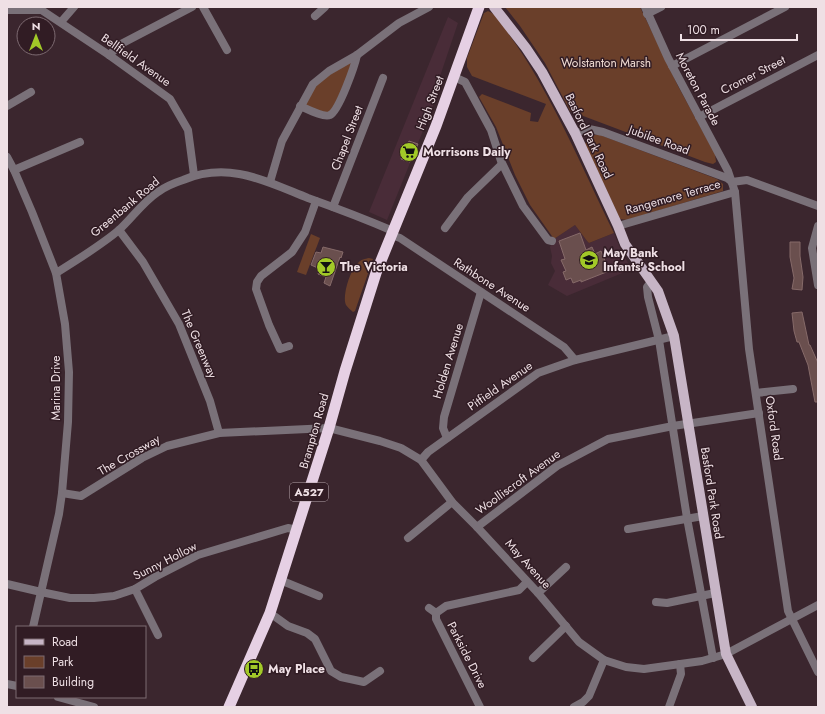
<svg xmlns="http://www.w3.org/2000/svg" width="825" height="714" viewBox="0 0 825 714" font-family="Jost,sans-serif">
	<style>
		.built { fill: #492c38 }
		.green { fill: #6a3f2a }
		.building { fill: #6a4f4e; stroke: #866a69 }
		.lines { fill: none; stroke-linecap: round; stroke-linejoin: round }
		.minor { stroke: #7a7179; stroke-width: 8 }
		.major { stroke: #c7b5c6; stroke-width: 10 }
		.highway { stroke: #e6d0e4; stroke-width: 11 }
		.labels { text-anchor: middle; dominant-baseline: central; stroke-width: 3; stroke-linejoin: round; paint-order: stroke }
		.shield { fill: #311c24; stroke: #b6a5ab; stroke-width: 1 }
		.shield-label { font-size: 11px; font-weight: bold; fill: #efe0e5 }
		.street-label { font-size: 12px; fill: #efe0e5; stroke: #311c24 }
		.park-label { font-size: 12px; fill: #f1dcd3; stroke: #311c24 }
		.poi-label { font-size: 12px; font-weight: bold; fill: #efe0e5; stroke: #311c24; text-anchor: start }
	</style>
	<rect width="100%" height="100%" fill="#3b262e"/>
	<g class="built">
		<polygon points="448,17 458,23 434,94 437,96 387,220 369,212"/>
		<polygon points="575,225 587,241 589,243 614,233 622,253 632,269 567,296 548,285 555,271 551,263 552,256 550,247 554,239"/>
	</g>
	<g class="green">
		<polygon points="505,7 640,7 678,86 715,154 716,162 713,164 705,162 570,111 545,63 520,26"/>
		<path d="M 488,11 C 498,15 503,25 508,33 C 552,94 581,166 614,233 L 589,243 L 587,241 L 575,225 L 554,239 L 530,205 L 515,175 L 496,127 L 479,97 L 482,94 L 531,113 L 530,121 L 538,122 L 546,104 L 472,76 L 467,67 L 467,58 L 484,13 Z"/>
		<polygon points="357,55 330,115 300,106 313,84"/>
		<path d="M 594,135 L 600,135 L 717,179 L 723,184 L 723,191 L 627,220 L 620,219 L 585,144 C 587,140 590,136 594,135 Z"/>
		<polygon points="311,234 320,238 306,275 297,272"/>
		<path d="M 369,258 L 373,259 L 355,311 L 353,312 C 351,310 348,308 346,305 C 342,296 350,270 358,263 C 361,259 365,259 369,258 Z"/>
	</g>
	<g class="building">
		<polygon points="409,141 418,144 410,162 401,159"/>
		<polygon points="580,233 586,250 592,247 595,254 601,251 609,271 581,282 581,280 573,283 571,278 566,280 563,272 566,271 561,260 565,259 559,241"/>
		<polygon points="790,242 800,242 800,256 803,277 802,290 792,289 794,278 790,257"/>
		<polygon points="323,247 343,252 341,258 340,257 330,286 324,283 326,277 318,274 320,269 311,265 316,252 321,253"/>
		<polygon points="802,312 809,345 810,345 818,363 818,402 815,402 808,365 799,342 797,342 794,331 792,313"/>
	</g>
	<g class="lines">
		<g class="minor">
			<polyline points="37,7 109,55 170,99 188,130 194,175"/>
			<polyline points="203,7 227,50"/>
			<polyline points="645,7 668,58 728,171 735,192 749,349 788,611 818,672"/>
			<polyline points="7,10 41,10"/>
			<polyline points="647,14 661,7"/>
			<polyline points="315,16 325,7"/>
			<polyline points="61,22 74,7"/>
			<polyline points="109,55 121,44 192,7"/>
			<polyline points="672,66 785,7"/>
			<polyline points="454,77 465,82 491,130 501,161 523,206 548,240 552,241"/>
			<polyline points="7,106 31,92"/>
			<path d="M 300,106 C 307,109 324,118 330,115 C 339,111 355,65 357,55"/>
			<polyline points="699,117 818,55"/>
			<polyline points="575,133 589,129 603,132 727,178 732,182"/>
			<polyline points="7,157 14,170 32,212 56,273 65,324 69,372 68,422 62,493 59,514 33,627"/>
			<polyline points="14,170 80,142"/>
			<polyline points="270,182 282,141 313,84 329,71 357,55 399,23 429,7"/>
			<polyline points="732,182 747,180 818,206"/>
			<polyline points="333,207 383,78"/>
			<polyline points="618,226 735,192"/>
			<polyline points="818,226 812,248 818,285"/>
			<polyline points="445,228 468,197 502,164"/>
			<polyline points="119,230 143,262 179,324 210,401 219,433"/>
			<polyline points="391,235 400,238 549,337 564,347 575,360"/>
			<path d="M 56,273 C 77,260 100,246 119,230 C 132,218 143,202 158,192 C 166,186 174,183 183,180 C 229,161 265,181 308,198 C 336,208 365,219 393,231"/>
			<polyline points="651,282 647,287 648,297 659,340 687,518 713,658"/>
			<polyline points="289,346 280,349 269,325 256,289 257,282 261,276 292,252 305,232 316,201"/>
			<polyline points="756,393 793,389"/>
			<polyline points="447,438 443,428 444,417 481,292"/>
			<polyline points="421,460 428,452 538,373 575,360 674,336"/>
			<polyline points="62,493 81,496 142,458 167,446 219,433 329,428 380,441 401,448 421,460 452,502 477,527 538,593 579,642 604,660 626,667 644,669 702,661 726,654 818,605"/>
			<polyline points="477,527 557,466 608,439 673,426 759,413"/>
			<polyline points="628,529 703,516"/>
			<polyline points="408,538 452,502"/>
			<polyline points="280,580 319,596"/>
			<polyline points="7,584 41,592 70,598 94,598 114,596 135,589 155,577 198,555 288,528 297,530"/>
			<polyline points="135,589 158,635"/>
			<polyline points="538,593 566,567"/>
			<polyline points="656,602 667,603 715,593"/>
			<polyline points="429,608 436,613"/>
			<polyline points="270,613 288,626 307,633 315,639 331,671 341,677 364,682 380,671"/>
			<polyline points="533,658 566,626"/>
			<polyline points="7,684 17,686"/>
			<polyline points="58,697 94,707"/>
			<polyline points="480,707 436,619 436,613 446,606 519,590 527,582"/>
			<polyline points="574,707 583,702 589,696 604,660"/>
			<polyline points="669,707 681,674 680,664"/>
		</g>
		<polyline class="major" points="494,7 526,48 542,72 575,133 618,226 625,244 658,291 674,336 726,654 752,707"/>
		<polyline class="highway" points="229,707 270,613 329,428 345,371 376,273 436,126 479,7"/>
	</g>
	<defs>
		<symbol id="supermarket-disc" viewBox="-11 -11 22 22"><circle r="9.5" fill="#a2c928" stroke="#311c24"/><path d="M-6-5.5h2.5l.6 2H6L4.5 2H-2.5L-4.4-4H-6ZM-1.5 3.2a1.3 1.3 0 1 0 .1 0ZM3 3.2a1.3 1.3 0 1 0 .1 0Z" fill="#111"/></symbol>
		<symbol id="school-disc" viewBox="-11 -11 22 22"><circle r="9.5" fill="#a2c928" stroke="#311c24"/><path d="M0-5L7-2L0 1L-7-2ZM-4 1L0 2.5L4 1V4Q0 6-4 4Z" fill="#111"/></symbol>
		<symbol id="bar-disc" viewBox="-11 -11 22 22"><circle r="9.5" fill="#a2c928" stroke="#311c24"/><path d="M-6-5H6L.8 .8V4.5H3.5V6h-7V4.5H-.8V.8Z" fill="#111"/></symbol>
		<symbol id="bus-disc" viewBox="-11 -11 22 22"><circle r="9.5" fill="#a2c928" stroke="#311c24"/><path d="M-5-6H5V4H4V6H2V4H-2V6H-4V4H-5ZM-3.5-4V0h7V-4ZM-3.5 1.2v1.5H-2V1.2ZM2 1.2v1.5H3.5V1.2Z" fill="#111"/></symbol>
	</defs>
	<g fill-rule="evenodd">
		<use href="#supermarket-disc" x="398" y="141" width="22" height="22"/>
		<use href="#school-disc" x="578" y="249" width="22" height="22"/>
		<use href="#bar-disc" x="315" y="256" width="22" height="22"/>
		<use href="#bus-disc" x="243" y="658" width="22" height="22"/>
	</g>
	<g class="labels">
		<rect class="shield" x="290" y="483" width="38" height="18" rx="3"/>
		<g class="shield-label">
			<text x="309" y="492">A527</text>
		</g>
		<g class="street-label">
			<text transform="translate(136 60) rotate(35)">Bellfield Avenue</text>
			<text transform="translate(753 75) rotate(-27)">Cromer Street</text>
			<text transform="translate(698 89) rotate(62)">Moreton Parade</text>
			<text transform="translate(430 103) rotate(-69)">High Street</text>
			<text transform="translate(589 136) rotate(64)">Basford Park Road</text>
			<text transform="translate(347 138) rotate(-69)">Chapel Street</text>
			<text transform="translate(659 140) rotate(20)">Jubilee Road</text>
			<text transform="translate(673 197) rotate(-16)">Rangemore Terrace</text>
			<text transform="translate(125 207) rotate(-40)">Greenbank Road</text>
			<text transform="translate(492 285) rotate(33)">Rathbone Avenue</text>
			<text transform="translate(199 344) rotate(67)">The Greenway</text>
			<text transform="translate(448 361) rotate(-73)">Holden Avenue</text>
			<text transform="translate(500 386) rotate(-35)">Pitfield Avenue</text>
			<text transform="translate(56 388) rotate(-90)">Marina Drive</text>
			<text transform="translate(774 428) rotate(82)">Oxford Road</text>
			<text transform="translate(314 431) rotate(-74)">Brampton Road</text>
			<text transform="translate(129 455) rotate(-30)">The Crossway</text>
			<text transform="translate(518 482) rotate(-36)">Woolliscroft Avenue</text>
			<text transform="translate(712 493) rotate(81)">Basford Park Road</text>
			<text transform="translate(165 561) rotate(-27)">Sunny Hollow</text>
			<text transform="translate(528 564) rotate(48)">May Avenue</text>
			<text transform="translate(467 655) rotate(63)">Parkside Drive</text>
		</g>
		<g class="park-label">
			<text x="606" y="63">Wolstanton Marsh</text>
		</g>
		<g class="poi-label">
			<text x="423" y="152">Morrisons Daily</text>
			<text x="603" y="253">May Bank<tspan x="603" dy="14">Infants' School</tspan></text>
			<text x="340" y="267">The Victoria</text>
			<text x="268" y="669">May Place</text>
		</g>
	</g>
	<rect width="825" height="714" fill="none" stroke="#efe0e5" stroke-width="16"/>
	<rect x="16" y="626" width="130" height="72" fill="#311c24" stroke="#7d6a71"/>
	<rect x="24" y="639" width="20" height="6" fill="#c7b5c6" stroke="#7d6a71"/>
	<text x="52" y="646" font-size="12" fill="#efe0e5">Road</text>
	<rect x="24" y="656" width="20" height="12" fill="#6a3f2a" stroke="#7d6a71"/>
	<text x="52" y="666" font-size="12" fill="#efe0e5">Park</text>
	<rect x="24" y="676" width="20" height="12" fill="#6a4f4e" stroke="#7d6a71"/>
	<text x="52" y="686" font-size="12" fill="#efe0e5">Building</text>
	<g transform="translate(36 36)"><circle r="19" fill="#311c24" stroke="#7d6a71"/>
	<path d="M0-3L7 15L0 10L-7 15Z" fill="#a2c928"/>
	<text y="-6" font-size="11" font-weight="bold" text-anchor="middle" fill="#efe0e5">N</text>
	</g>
	<path d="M681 34v6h116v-6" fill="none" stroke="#efe0e5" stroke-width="2"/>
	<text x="687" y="34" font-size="12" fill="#efe0e5" stroke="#311c24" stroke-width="3" paint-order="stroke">100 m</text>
</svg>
